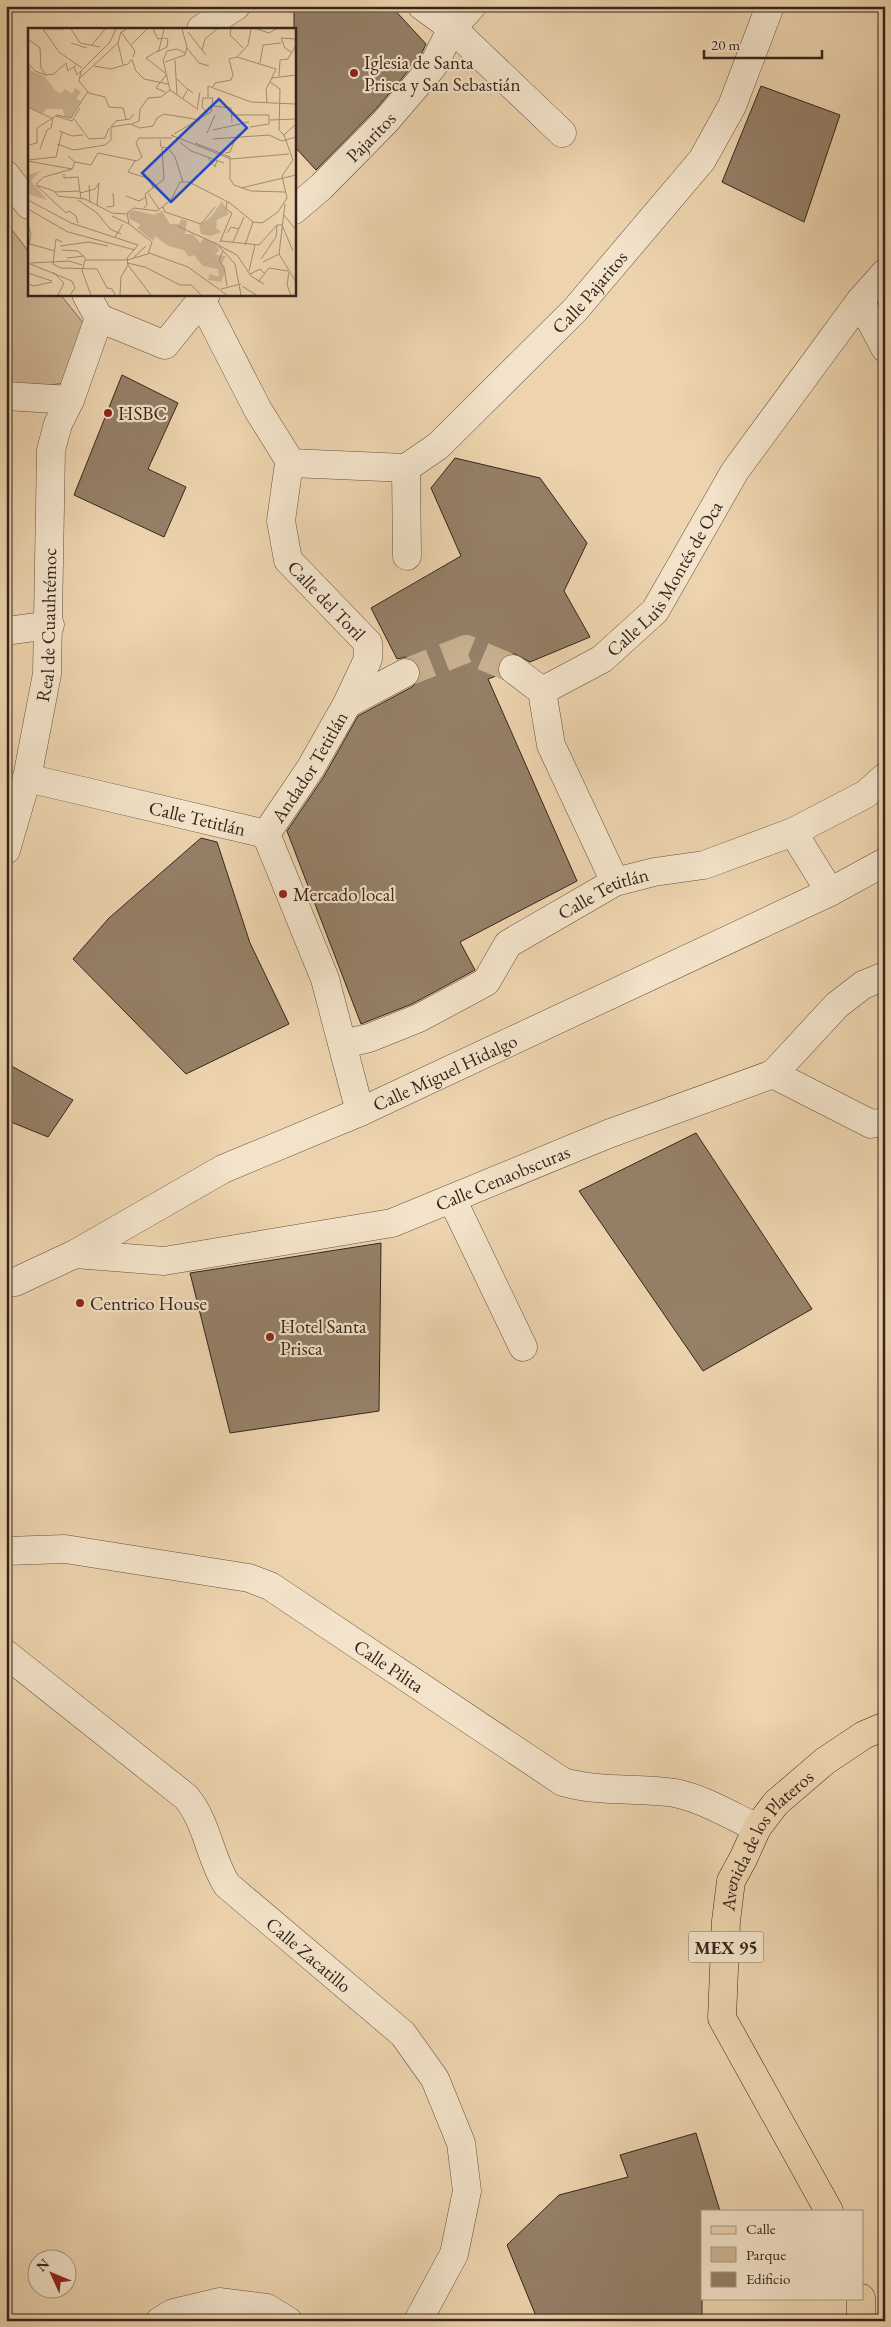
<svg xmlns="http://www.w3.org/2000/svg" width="891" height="2327" viewBox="0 0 891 2327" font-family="'EB Garamond',serif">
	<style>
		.green { fill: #ceb695; stroke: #826e58 }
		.building { fill: #958068; stroke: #35251c }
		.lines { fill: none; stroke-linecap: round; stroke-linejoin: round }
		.minor-tunnel { stroke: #c8b191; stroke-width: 28; stroke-dasharray: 28 14; stroke-linecap: butt }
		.pedestrian-casing { stroke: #635140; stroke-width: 29 }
		.minor-casing { stroke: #635140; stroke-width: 29 }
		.primary-casing { stroke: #35251c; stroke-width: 29 }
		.pedestrian { stroke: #f3e3ca; stroke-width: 28 }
		.minor { stroke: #f3e3ca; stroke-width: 28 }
		.primary { stroke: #edd4ae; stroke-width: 28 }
		.poi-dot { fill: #8f2418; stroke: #f3e3ca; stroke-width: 2 }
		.labels { text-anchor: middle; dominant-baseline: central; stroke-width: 4.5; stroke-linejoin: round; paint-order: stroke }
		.shield { fill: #f3e3ca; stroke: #6e5e50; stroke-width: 1 }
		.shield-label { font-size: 18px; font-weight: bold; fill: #35251c }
		.poi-label { font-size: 19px; fill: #35251c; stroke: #f3e3ca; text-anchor: start }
		.street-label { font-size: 19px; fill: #35251c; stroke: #f3e3ca }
		.inset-road { fill: none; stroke: #a38e74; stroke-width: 1 }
		.view { fill: #1d4ed8; fill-opacity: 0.15; stroke: #1d4ed8; stroke-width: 2.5 }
		.inset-edge { fill: none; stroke: #35251c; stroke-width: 2.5 }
	</style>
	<rect width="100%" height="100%" fill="#edd4ae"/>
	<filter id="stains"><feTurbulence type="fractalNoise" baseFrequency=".004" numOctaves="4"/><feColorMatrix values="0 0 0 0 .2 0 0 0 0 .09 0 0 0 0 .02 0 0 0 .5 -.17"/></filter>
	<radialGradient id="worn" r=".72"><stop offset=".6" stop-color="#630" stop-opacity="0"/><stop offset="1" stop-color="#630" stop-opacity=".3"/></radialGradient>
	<polygon class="green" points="6,222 29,252 29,294 60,294 88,329 74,382 6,390"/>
	<g class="building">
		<polygon points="294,6 391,6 426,44 420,57 376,109 316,170 294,146"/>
		<polygon points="761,86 840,115 804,222 722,182"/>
		<polygon points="122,375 178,403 148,469 186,487 164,537 74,495"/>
		<polygon points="455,458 540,478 587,543 564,591 590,637 530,662 515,654 507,654 500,660 498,668 499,675 488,679 577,881 460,942 475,970 412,1004 361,1024 287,831 323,778 358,716 412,687 418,681 421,673 418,665 414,660 406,657 397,659 371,608 461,556 431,488"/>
		<polygon points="201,838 217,842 250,943 289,1024 186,1074 73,959 109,918"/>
		<polygon points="6,1063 73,1100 48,1137 6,1120"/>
		<polygon points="696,1133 812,1309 703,1371 579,1191"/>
		<polygon points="381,1243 379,1411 230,1433 190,1273"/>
		<polygon points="696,2133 720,2211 702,2211 702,2321 538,2321 507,2245 559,2195 628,2177 620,2155"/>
	</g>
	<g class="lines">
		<polyline class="minor-tunnel" points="405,673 466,649 513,669"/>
		<defs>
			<g id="pedestrian">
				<path id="s1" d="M 294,210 L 321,187 L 386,121 L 433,66 L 452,28 L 439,10"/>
				<polyline points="99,318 165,345 206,294"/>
			</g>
			<g id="minor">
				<polyline points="422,6 452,28 562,133"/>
				<polyline points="452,28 472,6"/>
				<polyline points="201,29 236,6"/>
				<polyline points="6,175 29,205"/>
				<path id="s2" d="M 201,299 L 258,410 L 291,463 L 288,470 L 281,521 L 288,560 L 368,643 L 368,659 L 347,704"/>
				<polyline points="860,301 885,348"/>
				<polyline points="6,396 70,400"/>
				<polyline points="291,463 406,468"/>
				<path id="s3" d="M 406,468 L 438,446 L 575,310 L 702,160 L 732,106 L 770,6"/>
				<polyline points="406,468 407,556"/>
				<polyline points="6,631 50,625"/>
				<polyline points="513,669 542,691"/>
				<path id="s4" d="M 542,691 L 602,659 L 655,611 L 735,471 L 860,301 L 885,273"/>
				<polyline points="542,691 551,745 615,882"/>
				<path id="s5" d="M 27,778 L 266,834"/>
				<polyline points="793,832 830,892"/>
				<polyline points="266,834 325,979 360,1112"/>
				<path id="s6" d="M 266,834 L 310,769 L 347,704 L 405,673"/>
				<path id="s7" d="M 6,850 L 27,778 L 47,674 L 51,450 L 58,424 L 70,400 L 99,318 L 86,294"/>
				<path id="s8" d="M 343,1044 L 369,1038 L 419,1018 L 486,982 L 508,944 L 615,882 L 654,872 L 704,865 L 793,832 L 866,794 L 885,777"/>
				<polyline points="773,1074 871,1124 885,1122"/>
				<polyline points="452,1199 523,1347"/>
				<path id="s9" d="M 75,1254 L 164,1261 L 392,1223 L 608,1134 L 773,1074 L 837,1005 L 863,985 L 885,976"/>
				<path id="s10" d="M 6,1282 L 15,1282 L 75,1254 L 223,1169 L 360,1112 L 830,892 L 885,862"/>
				<path id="s11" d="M 6,1551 L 65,1549 L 249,1578 L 270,1586 L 563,1782 C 602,1793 637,1787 675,1793 C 704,1799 730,1815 757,1828"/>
				<path id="s12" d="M 6,1654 L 186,1797 C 208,1823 209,1857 227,1885 L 403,2034 L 435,2079 L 461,2143 L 467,2191 L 454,2254 L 418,2321"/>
				<polyline points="160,2321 173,2313 219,2302 267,2308 288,2321"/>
			</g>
			<g id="primary">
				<path id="s13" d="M 829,2211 L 722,2018 L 726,1921 L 731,1881 L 743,1859 L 757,1828 L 776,1803 L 825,1761 L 864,1735 L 885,1726"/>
				<polyline points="861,2298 861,2321"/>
			</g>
		</defs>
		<use href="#pedestrian" class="pedestrian-casing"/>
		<use href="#minor" class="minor-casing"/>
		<use href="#primary" class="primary-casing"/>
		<use href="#pedestrian" class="pedestrian"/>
		<use href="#minor" class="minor"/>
		<use href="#primary" class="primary"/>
	</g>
	<g class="poi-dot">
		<circle cx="354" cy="73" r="5"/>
		<circle cx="108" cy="413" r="5"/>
		<circle cx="283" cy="894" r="5"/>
		<circle cx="80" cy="1303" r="5"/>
		<circle cx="270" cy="1337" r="5"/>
	</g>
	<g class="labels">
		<rect class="shield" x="688.5" y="1931.5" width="75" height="31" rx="4"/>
		<g class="shield-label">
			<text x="726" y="1947">MEX 95</text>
		</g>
		<g class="poi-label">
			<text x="364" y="62">Iglesia de Santa<tspan x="364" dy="22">Prisca y San Sebastián</tspan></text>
			<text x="118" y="413">HSBC</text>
			<text x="293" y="894">Mercado local</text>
			<text x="90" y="1303">Centrico House</text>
			<text x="280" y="1326">Hotel Santa<tspan x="280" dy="22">Prisca</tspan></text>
		</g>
		<g class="street-label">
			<text stroke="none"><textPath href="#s1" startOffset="106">Pajaritos</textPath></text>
			<text stroke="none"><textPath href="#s3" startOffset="255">Calle Pajaritos</textPath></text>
			<text stroke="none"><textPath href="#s4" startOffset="171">Calle Luis Montés de Oca</textPath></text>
			<text stroke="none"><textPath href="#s2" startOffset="342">Calle del Toril</textPath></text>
			<text stroke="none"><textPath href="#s7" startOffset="230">Real de Cuauhtémoc</textPath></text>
			<text stroke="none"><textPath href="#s6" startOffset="80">Andador Tetitlán</textPath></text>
			<text stroke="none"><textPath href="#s5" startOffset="175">Calle Tetitlán</textPath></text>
			<text stroke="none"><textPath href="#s8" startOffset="309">Calle Tetitlán</textPath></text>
			<text stroke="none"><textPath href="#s10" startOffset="488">Calle Miguel Hidalgo</textPath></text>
			<text stroke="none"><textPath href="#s9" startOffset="440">Calle Cenaobscuras</textPath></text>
			<text stroke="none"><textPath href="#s11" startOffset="411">Calle Pilita</textPath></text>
			<text stroke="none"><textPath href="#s13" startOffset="411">Avenida de los Plateros</textPath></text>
			<text stroke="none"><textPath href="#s12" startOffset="435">Calle Zacatillo</textPath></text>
		</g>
	</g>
	<g transform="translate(28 28)">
		<rect width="268" height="268" fill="#edd4ae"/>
		<path d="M 0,37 L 4,43 L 16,48 L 28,63 L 33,65 L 37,61 L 44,66 L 47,60 L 53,64 L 48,71 L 53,73 L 43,89 L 37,89 L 34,81 L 18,81 L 15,85 L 0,79 ZM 12,143 L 3,153 L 19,172 L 0,166 L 0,147 ZM 194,173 L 201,186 L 189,192 L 188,200 L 193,204 L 183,208 L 173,206 L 171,197 L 183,189 ZM 106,182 L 126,187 L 134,183 L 142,196 L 151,196 L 153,191 L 159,193 L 157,206 L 165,206 L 172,215 L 176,210 L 188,216 L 191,222 L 187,227 L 198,228 L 194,235 L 197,243 L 193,254 L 180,252 L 182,246 L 191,249 L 190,241 L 175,238 L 166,227 L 161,229 L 156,222 L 140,218 L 127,208 L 125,213 L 109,200 L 113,197 L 102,191 L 100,185 Z" fill="#ceb695"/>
		<path class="inset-road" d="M 15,1 L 31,24 L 54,40M 16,1 L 36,1M 43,1 L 52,15 L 72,19M 125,1 L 130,11 L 135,10M 203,1 L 202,7 L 215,20M 229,1 L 241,5 L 248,1M 93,4 L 107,23 L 105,29M 160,4 L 178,27M 253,10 L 257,20 L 263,24M 253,10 L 268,11M 0,11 L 12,20 L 13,40 L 18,47M 43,15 L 59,20M 103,17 L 119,1M 63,18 L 77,1M 159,20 L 171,35 L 181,38M 174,22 L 177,11 L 189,1M 139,23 L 135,32 L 142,62M 139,23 L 149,21 L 157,25M 129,24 L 139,19 L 140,11 L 136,10M 209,29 L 248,41 L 242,54 L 252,61 L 251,102 L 256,107M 118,30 L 131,22 L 136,1M 118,30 L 137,45M 104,32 L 108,43 L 116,51M 147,32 L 149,67M 137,34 L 157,27 L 159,19 L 154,1M 0,35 L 7,43 L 18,47 L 26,46 L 38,35 L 40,43 L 48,37M 232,35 L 235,17 L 253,15M 95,37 L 90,15 L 93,4 L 99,1M 66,38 L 83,41 L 100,36 L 104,31M 46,39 L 49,47 L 82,14 L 88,1M 53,43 L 51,53 L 61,65 L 77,69 L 81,79 L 95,80 L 98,91M 251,48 L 252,32 L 260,31 L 268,17M 52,50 L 90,15M 244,50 L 268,47M 116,51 L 140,56M 149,51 L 160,62M 185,59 L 187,55 L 203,52 L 205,47 L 201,31 L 209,29 L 220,17 L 223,1M 142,62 L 168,80M 137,64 L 128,60 L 138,47M 180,69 L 180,58 L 223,74 L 268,76M 155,70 L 160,61 L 165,65M 175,70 L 174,79 L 180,86M 239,75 L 238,61 L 242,54M 185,78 L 203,80 L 204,94M 0,79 L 23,90M 169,82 L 172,64M 204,87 L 241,87 L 241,96 L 222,99M 28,88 L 44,93 L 52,80M 46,91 L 61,111M 242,92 L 268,91M 104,96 L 111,93 L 112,81 L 120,70 L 133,69 L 142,62M 83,99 L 88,93 L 102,91 L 106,86M 9,100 L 29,87 L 43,90 L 60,63M 19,102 L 23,100 L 25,89M 185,102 L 221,94M 31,103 L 44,108 L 55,107M 179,105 L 187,87M 146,106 L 183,84 L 185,70 L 175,70M 146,109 L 143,107 L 203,131 L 261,126M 61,111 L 77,110 L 81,100M 185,111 L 241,107 L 254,113 L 268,109M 132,112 L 133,119 L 140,120 L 147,129 L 155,154M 152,114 L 163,123 L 196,135M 167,115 L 202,129 L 202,151 L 206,157 L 223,163 L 258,164M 29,116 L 46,122 L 77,117 L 83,112 L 83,99 L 102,96 L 112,100 L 125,98 L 129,90 L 136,86 L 172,92M 0,117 L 9,115 L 9,100M 12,121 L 19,102M 197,125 L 202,124 L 208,109M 40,128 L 47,134 L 63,137 L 70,125 L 109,133 L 114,129 L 108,115 L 111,110 L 144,110M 180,130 L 187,139 L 189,132M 0,132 L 28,129 L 34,104M 0,133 L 44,141 L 47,134M 107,133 L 100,144 L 122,151 L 125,160M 36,146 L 36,150 L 50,149 L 53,171M 8,156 L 16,149 L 44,141M 8,157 L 26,163 L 30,168 L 57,171 L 84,185 L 98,186M 8,157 L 38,185 L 41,183 L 48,188 L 50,195M 61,157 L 62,175M 213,160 L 268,147M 27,164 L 52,163M 52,165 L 67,161 L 71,155M 120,165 L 131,181M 98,168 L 111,173 L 118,169M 0,172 L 43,195 L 110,217 L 99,230 L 100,237 L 123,267M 50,172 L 69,185 L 82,201 L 93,206M 257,176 L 251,226 L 268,254M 69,177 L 71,155M 79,179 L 86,178 L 85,165M 135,179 L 137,184 L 173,196 L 187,179M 116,180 L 119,176 L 117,166 L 136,151 L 134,120M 0,181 L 40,204 L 107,222M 256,187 L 268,202M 84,188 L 101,196M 0,197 L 3,206 L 1,217M 149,198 L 189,216M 199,205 L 203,199 L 211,201M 87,209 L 95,196M 193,213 L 231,217 L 249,197 L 254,197 L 265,223M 34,214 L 28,211 L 25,236 L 33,240 L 69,241 L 79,260 L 84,261 L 87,267M 192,214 L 204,185 L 198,181 L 199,174M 205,214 L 216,189M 2,216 L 27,223M 189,216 L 207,236 L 213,267M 190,217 L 209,227 L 223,248 L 236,256M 217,217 L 225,194M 32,218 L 61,214 L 80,218M 34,222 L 50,223 L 58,231M 195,223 L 191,232 L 196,239 L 199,258M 121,225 L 160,239 L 199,267M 106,229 L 118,218M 39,230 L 56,228M 233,231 L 248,209 L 249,198M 235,234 L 251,226M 0,235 L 44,253 L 47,260 L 42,267M 3,235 L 41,233 L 54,237M 99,235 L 117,239 L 152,257 L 163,257 L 173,267M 221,243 L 227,217M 25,244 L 36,255 L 30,267M 261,244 L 259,257 L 263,267M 0,245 L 24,253M 222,246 L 232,241 L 237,246M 230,254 L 241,240 L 260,243M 0,256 L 6,258 L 24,254M 214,258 L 228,267M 193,261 L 213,256M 63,267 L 54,243 L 57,232 L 99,232 L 120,226 L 124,214 L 101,196 L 99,185 L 106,180 L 129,183 L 143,172 L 152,154 L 161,154 L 202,175 L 225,194 L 234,195 L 250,184 L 259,170 L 254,148 L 265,132 L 256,107 L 268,96M 92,267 L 93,249 L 100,237"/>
		<path class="view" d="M 191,71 L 219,100 L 143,174 L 114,145 Z"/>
		<rect width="268" height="268" class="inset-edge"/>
	</g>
	<rect width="891" height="2327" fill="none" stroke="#edd4ae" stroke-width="25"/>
	<rect x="8" y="8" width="876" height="2312" fill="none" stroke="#35251c" stroke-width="2.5"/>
	<rect x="12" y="12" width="866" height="2302" fill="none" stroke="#35251c"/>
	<rect x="701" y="2210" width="162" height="90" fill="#f3e3ca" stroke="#a79784"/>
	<rect x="711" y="2226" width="25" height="8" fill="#edd4ae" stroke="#a79784"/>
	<text x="746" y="2234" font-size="15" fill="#35251c">Calle</text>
	<rect x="711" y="2247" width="25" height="15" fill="#ceb695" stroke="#a79784"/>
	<text x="746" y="2260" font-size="15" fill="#35251c">Parque</text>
	<rect x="711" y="2272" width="25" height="15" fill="#958068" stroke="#a79784"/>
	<text x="746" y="2284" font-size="15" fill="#35251c">Edificio</text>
	<g transform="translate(52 2274) rotate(314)"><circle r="24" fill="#f3e3ca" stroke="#a79784"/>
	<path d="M0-4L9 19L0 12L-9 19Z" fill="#8f2418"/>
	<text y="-8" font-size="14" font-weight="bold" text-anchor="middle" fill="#35251c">N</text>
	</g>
	<path d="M704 50v8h118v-8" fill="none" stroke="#35251c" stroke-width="2.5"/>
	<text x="711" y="50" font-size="15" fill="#35251c" stroke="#f3e3ca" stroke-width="4" paint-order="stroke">20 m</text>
	<rect width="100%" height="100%" filter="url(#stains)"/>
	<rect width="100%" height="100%" fill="url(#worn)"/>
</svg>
